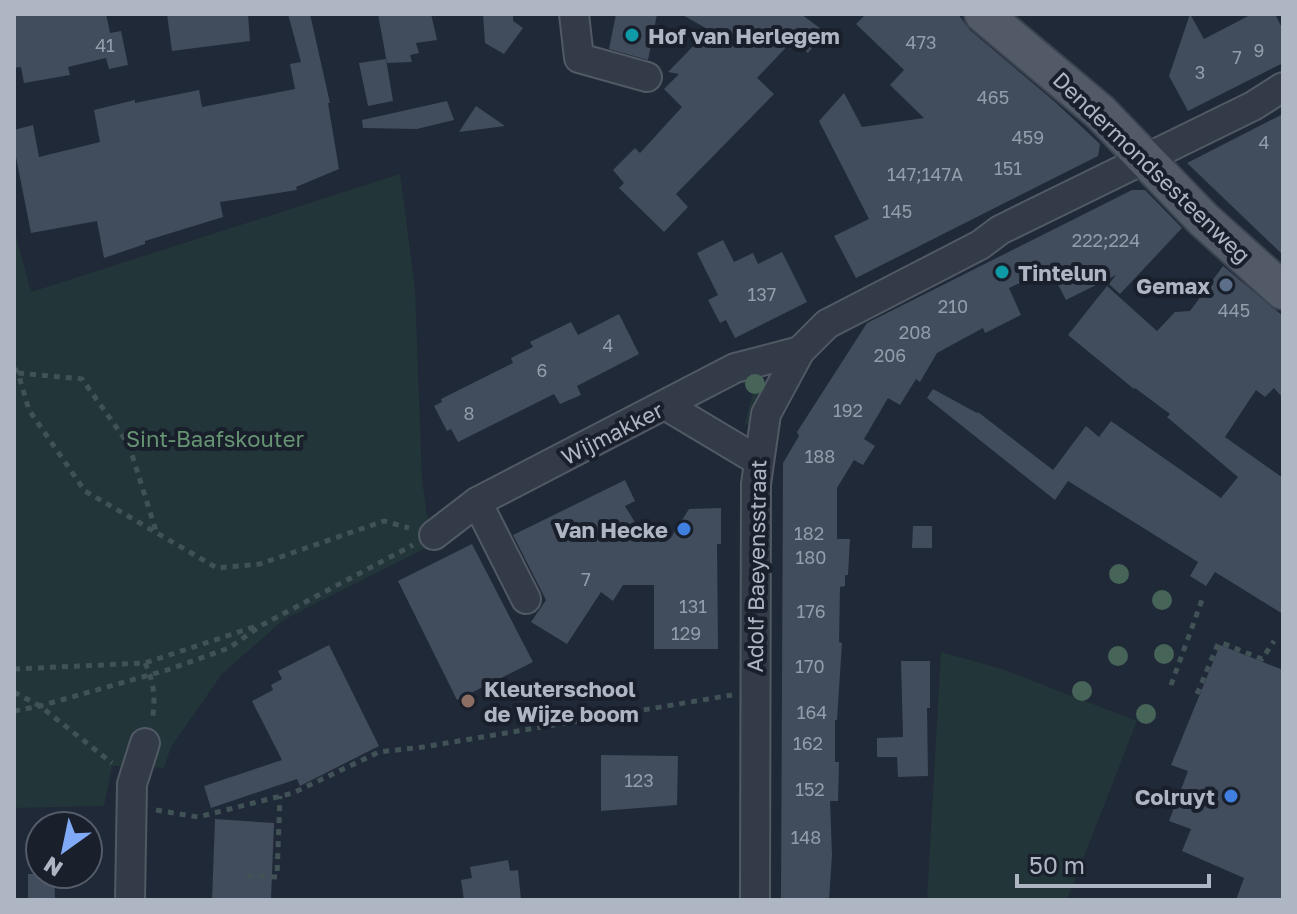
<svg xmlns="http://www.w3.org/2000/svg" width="1297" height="914" viewBox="0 0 1297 914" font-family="'Golos Text',sans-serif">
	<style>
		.green { fill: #223538 }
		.building { fill: #414c5c }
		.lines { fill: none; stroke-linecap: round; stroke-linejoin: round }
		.minor-casing { stroke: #515965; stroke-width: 32 }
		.major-casing { stroke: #3d4451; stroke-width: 40 }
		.path { stroke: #405256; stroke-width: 5; stroke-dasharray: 6 6; stroke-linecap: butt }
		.minor { stroke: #343b48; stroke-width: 28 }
		.major { stroke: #525a68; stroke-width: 36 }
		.tree { fill: #466458 }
		.culture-dot { fill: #0f9aa8; stroke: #19202c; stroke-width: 3 }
		.service-dot { fill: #5c6f8a; stroke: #19202c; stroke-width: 3 }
		.shop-dot { fill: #3f7fe0; stroke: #19202c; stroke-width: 3 }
		.education-dot { fill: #8d6e63; stroke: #19202c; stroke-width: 3 }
		.labels { text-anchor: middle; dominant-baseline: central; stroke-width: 8; stroke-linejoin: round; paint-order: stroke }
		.number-label { font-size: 18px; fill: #939caa }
		.poi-label { font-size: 22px; font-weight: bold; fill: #aeb6c4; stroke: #19202c; text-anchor: start }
		.street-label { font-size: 22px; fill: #aeb6c4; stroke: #19202c }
		.park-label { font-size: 22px; fill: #669473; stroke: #19202c }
	</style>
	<rect width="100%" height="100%" fill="#202937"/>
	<g class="green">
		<polygon points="400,174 415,288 422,479 427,515 438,542 283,620 222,674 171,747 164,768 112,766 104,806 14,808 14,228 31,292"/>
		<polygon points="759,376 763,379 763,386 750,422 744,426 753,393 743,383 748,377"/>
		<polygon points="941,652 1002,669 1137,721 1067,900 927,900"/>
	</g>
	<g class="building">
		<polygon points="14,14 106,14 110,33 121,31 128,65 109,69 106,58 68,67 70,75 24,83 21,67 14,68"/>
		<polygon points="167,14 248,14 250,41 172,51"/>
		<polygon points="288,14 310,14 330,103 328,103 339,169 296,187 297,190 220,202 223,217 145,241 145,244 104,258 97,221 31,233 14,147 14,130 33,125 39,157 100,142 94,110 135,100 135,103 199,90 202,107 295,89 290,64 301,62"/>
		<polygon points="378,14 431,14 437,40 416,43 419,53 410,55 412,62 387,63"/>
		<polygon points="483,14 513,14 513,21 523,28 504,54 485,43"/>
		<polygon points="616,14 657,14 648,60 609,49"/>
		<polygon points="681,14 801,14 825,32 808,53 794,39 757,78 774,94 676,194 688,207 664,232 619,188 624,183 613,170 635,148 640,153 682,107 664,89 679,74 668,72 709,30"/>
		<polygon points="866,14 958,14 970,30 1054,101 1100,144 1098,156 856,278 834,236 869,219 819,121 844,93 862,127 924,118 890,85 904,70 856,24"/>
		<polygon points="1190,14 1204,39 1252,14 1275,14 1283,30 1283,63 1188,111 1169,76"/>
		<polygon points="386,59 393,101 368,106 359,63"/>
		<polygon points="447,101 454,120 417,129 363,128 362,120"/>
		<polygon points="476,106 505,126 459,132"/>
		<polygon points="1283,114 1283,255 1187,163"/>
		<polygon points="1132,190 1145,190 1182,228 1120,294 1109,284 1116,275 1066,300 1050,269 1009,288 1021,315 985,333 983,328 937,353 920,382 916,379 900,405 888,398 864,439 875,446 863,465 854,460 837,488 837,539 850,539 848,575 845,575 845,586 840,587 839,642 842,643 837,720 835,720 835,762 839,762 838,801 830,801 832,855 829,900 781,900 783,463 799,436 797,432 867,323"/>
		<polygon points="723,240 734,262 753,253 758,264 782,252 807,302 735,338 726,320 720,323 708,300 718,295 697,253"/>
		<polygon points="1223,266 1283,316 1283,398 1274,388 1265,397 1256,390 1225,437 1283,478 1283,614 1215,572 1206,586 1190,576 1198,562 1068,481 1055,500 927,398 933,389 977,413 978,412 1053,470 1086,426 1099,437 1111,421 1221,498 1238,477 1167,417 1170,414 1135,388 1134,389 1068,335 1107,286 1157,331 1175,312 1190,311"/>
		<polygon points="619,314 639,354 577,386 581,395 560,404 554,394 458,442 451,429 447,431 434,406 442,402 441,399 513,363 511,358 533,347 530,342 571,322 578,335"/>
		<polygon points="625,480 635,501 625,506 639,529 652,539 670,539 689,509 721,508 721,544 717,544 718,649 654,649 654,585 623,585 613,601 601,592 567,644 531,622 546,600 513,535"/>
		<polygon points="913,526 932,526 932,548 912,548"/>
		<polygon points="472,544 533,662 457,700 398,581"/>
		<polygon points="329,645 379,746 300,786 297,779 211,808 204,786 282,760 252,701 273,690 271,685 282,679 278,671"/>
		<polygon points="1220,645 1283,670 1283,900 1236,900 1244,878 1182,851 1191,829 1169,821 1188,771 1171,765"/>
		<polygon points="901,661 930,661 930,708 927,708 928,776 898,777 897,757 877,757 877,738 903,737"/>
		<polygon points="601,755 678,756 677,805 601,811"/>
		<polygon points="215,819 274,823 271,900 212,900"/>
		<polygon points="508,860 510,871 518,870 521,900 464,900 461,880 472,878 470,867"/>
		<polygon points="28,874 54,874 55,900 28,900"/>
	</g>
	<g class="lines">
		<defs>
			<g id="minor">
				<polyline points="574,14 579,58 647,77"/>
				<polyline points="665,405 757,460"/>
				<polyline points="477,502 526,599"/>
				<polyline points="434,535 477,502 735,368 800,351"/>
				<polyline points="130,900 132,784 145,743"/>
				<polyline points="755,900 756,484 766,414 800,351 827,324 980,245 1000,230 1253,106 1283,87"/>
			</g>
			<polyline id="major" points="983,14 1100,112 1203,219 1283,291"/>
		</defs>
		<use href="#minor" class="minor-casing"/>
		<use href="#major" class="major-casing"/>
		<g class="path">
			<polyline points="14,368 18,373 29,410 85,491 217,568 260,564 384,521 409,528"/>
			<polyline points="18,373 82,379 129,445 156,531"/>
			<path d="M 145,663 C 154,681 156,700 152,720"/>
			<polyline points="14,669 145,663 257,626"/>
			<polyline points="1171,685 1202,600"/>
			<polyline points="14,692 40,706 112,763"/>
			<polyline points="1197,694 1218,644 1222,643 1262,659 1274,641"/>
			<polyline points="14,711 40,706 167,670 229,648 262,625 413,545"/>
			<polyline points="156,810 198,817 293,793 379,752 423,747 732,695"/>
			<polyline points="247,876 277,877 280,796"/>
		</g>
		<use href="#minor" class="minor"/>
		<use href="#major" class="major"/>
	</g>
	<g class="tree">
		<circle cx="755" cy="384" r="10"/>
		<circle cx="1119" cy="574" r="10"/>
		<circle cx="1162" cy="600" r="10"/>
		<circle cx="1164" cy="654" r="10"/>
		<circle cx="1118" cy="656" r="10"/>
		<circle cx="1082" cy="691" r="10"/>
		<circle cx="1146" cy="714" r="10"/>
	</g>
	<g class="culture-dot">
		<circle cx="632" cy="35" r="8"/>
		<circle cx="1002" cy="272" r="8"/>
	</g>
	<circle class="service-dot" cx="1226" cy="285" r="8"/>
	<g class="shop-dot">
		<circle cx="684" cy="529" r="8"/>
		<circle cx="1231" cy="796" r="8"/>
	</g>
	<circle class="education-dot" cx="468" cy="701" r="8"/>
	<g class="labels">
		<g class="number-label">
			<text x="921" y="42">473</text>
			<text x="105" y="45">41</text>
			<text x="1259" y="50">9</text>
			<text x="1237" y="57">7</text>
			<text x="1200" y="72">3</text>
			<text x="993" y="97">465</text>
			<text x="1028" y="137">459</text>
			<text x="1264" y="142">4</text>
			<text x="1008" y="168">151</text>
			<text x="925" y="174">147;147A</text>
			<text x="897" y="211">145</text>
			<text x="1106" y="240">222;224</text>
			<text x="762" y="294">137</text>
			<text x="953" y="306">210</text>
			<text x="1234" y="310">445</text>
			<text x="915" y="332">208</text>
			<text x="608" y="345">4</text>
			<text x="890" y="355">206</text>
			<text x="542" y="370">6</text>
			<text x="848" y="410">192</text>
			<text x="469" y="413">8</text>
			<text x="820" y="456">188</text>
			<text x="809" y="533">182</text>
			<text x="811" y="557">180</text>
			<text x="586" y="579">7</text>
			<text x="693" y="606">131</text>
			<text x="811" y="611">176</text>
			<text x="686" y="633">129</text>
			<text x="810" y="666">170</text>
			<text x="812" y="712">164</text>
			<text x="808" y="743">162</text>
			<text x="639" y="780">123</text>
			<text x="810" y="789">152</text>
			<text x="806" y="837">148</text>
		</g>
		<g class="poi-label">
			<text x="648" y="35">Hof van Herlegem</text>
			<text x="1018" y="272">Tintelun</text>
			<text x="1210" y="285" text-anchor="end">Gemax</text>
			<text x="668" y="529" text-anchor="end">Van Hecke</text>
			<text x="484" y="688">Kleuterschool<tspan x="484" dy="25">de Wijze boom</tspan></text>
			<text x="1215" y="796" text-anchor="end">Colruyt</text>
		</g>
		<g class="street-label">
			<text transform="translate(1152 167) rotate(44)">Dendermondsesteenweg</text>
			<text transform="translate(612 433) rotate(-27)">Wijmakker</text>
			<text transform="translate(756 566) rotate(-89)">Adolf Baeyensstraat</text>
		</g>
		<g class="park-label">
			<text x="215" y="438">Sint-Baafskouter</text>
		</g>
	</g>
	<rect width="1297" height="914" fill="none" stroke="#aeb6c4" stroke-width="32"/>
	<g transform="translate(64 850) rotate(213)"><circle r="38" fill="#19202c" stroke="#555c69" stroke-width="2"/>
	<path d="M0-6L14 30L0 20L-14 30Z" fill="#81aaf6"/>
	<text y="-12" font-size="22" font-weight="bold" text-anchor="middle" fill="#aeb6c4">N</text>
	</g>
	<path d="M1017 874v12h192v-12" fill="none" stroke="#aeb6c4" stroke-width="4"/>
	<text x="1029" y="874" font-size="24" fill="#aeb6c4" stroke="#19202c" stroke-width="6" paint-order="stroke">50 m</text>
</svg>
